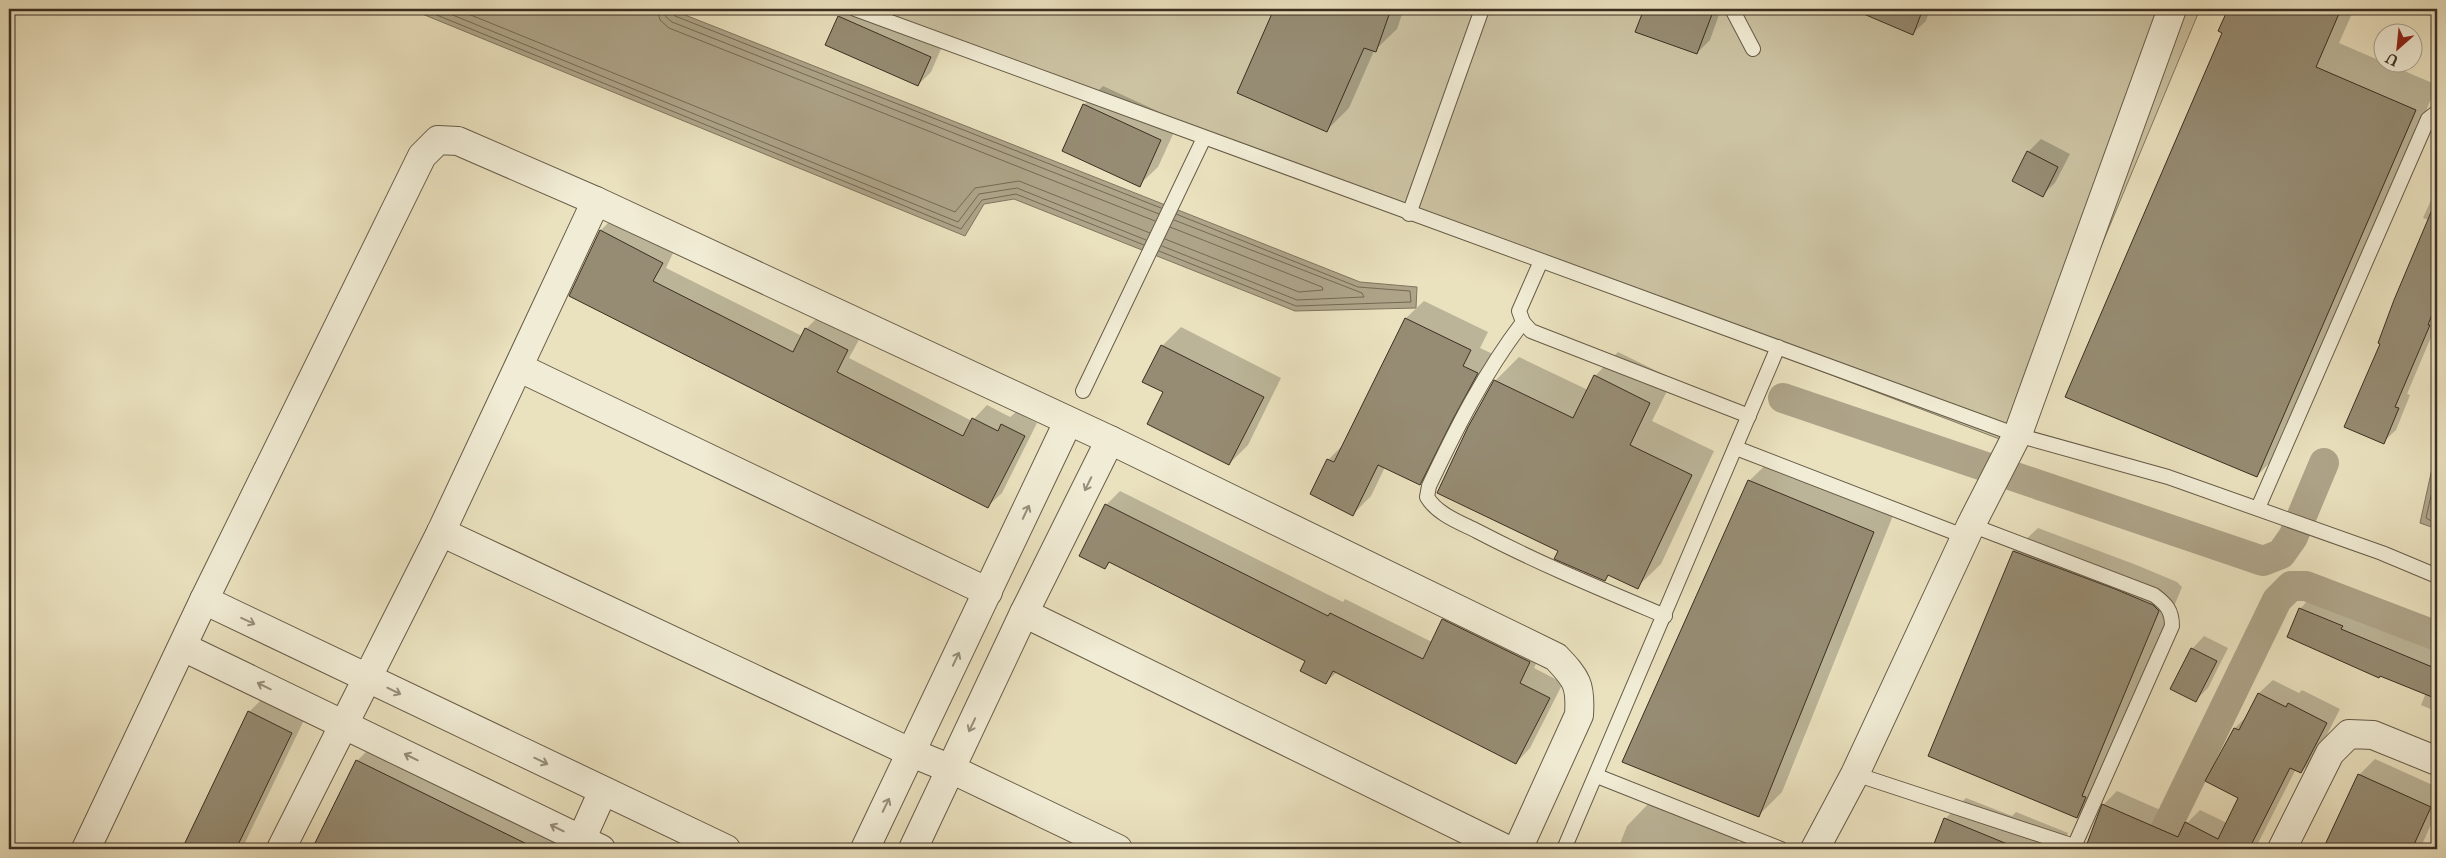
<svg xmlns="http://www.w3.org/2000/svg" width="2446" height="858" viewBox="0 0 2446 858" font-family="'IM FELL Double Pica',serif">
	<style>
		.green { fill: #ccc3a3; stroke: #847962 }
		.water { fill: #aea489; stroke: #80755f }
		.shadow { fill: #0003 }
		.lines { fill: none; stroke-linecap: round; stroke-linejoin: round }
		.shore { stroke: #746a55; stroke-width: 1 }
		.canal { stroke: #aea489; stroke-width: 30 }
		.building { fill: #968c73; stroke: #3b2f21 }
		.service-casing { stroke: #675c48; stroke-width: 16 }
		.minor-casing { stroke: #675c48; stroke-width: 30 }
		.service { stroke: #f1ecd5; stroke-width: 14 }
		.minor { stroke: #f1ecd5; stroke-width: 28 }
		.oneway { stroke: #968e7b }
	</style>
	<rect width="100%" height="100%" fill="#eae1be"/>
	<filter id="stains"><feTurbulence type="fractalNoise" baseFrequency=".004" numOctaves="4"/><feColorMatrix values="0 0 0 0 .2 0 0 0 0 .09 0 0 0 0 .02 0 0 0 .5 -.17"/></filter>
	<radialGradient id="worn" r=".72"><stop offset=".6" stop-color="#630" stop-opacity="0"/><stop offset="1" stop-color="#630" stop-opacity=".3"/></radialGradient>
	<polygon class="green" points="870,9 2200,9 2018,446"/>
	<g class="water">
		<polygon points="410,9 670,9 1360,282 1417,287 1416,308 1295,311 1014,199 984,204 965,236"/>
		<polygon points="2437,446 2437,529 2420,523"/>
	</g>
	<g class="shadow">
		<polygon points="847,9 862,9 943,44 931,72 918,85 839,17"/>
		<polygon points="1257,9 1404,9 1397,29 1374,51 1349,108 1327,130 1273,14"/>
		<polygon points="1645,9 1721,9 1710,40 1697,53 1637,31"/>
		<polygon points="1793,9 1806,9 1802,12"/>
		<polygon points="1877,9 1930,9 1926,21 1913,33 1873,18"/>
		<polygon points="2229,9 2354,9 2339,43 2437,85 2280,452 2257,476 2224,32 2219,30"/>
		<polygon points="1103,86 1179,121 1158,167 1139,185 1084,105"/>
		<polygon points="2041,139 2070,154 2055,183 2042,195 2028,152"/>
		<polygon points="2437,187 2437,323 2407,394 2410,395 2396,430 2383,442 2382,344 2429,220 2423,218"/>
		<polygon points="614,217 675,249 666,268 802,336 806,329 820,315 861,336 849,358 972,421 987,405 1010,417 1016,412 1037,423 1002,493 988,506 570,296 601,230"/>
		<polygon points="1424,301 1488,332 1480,348 1495,355 1438,466 1420,483 1385,467 1371,496 1353,514 1328,460 1346,442 1406,318"/>
		<polygon points="1181,327 1281,378 1248,445 1229,464 1164,391 1162,346"/>
		<polygon points="1618,352 1673,379 1652,421 1714,451 1661,564 1637,587 1610,574 1605,580 1560,550 1495,381 1519,357 1588,390 1595,376"/>
		<polygon points="1773,458 1896,508 1782,792 1758,816 1749,481"/>
		<polygon points="1120,491 1343,602 1345,599 1432,642 1443,620 1457,605 1544,647 1534,668 1563,683 1530,748 1516,763 1337,672 1326,682 1307,660 1111,561 1105,568 1106,505"/>
		<polygon points="2038,528 2139,566 2177,582 2182,587 2105,772 2101,793 2077,817 1930,755 2014,551"/>
		<polygon points="2312,596 2354,613 2353,616 2437,651 2437,712 2421,705 2426,693 2300,609"/>
		<polygon points="2204,636 2228,648 2208,688 2196,700 2192,649"/>
		<polygon points="2273,680 2299,693 2302,690 2340,709 2315,758 2301,772 2296,769 2255,849 2086,849 2103,805 2117,791 2188,822 2200,810 2227,823 2240,797 2235,728 2247,716 2259,693"/>
		<polygon points="262,699 304,720 242,849 183,849 249,712"/>
		<polygon points="370,748 575,849 314,849 357,761"/>
		<polygon points="2375,759 2437,787 2437,811 2420,849 2324,849 2359,775"/>
		<polygon points="1966,798 2012,816 2016,812 2068,833 2061,849 1933,849 1945,819"/>
		<polygon points="1650,802 1739,837 1735,849 1618,849 1627,826"/>
	</g>
	<g class="lines">
		<g class="shore">
			<polyline points="422,9 961,229 982,200 1016,194 1144,245"/>
			<polyline points="438,9 958,222 979,194 1017,188 1146,240"/>
			<polyline points="456,9 955,212 975,188 1019,181 1150,233"/>
			<polyline points="657,9 660,20 669,28 1155,221"/>
			<polyline points="665,9 666,17 672,22 1159,214"/>
			<polyline points="671,9 675,16 1161,208"/>
			<polyline points="1165,239 1299,292 1323,290 1322,287 1170,227"/>
			<polyline points="1162,246 1297,300 1364,297 1362,293 1174,220"/>
			<polyline points="1159,251 1296,306 1411,302 1410,291 1358,287 1176,214"/>
			<polyline points="2437,469 2426,518 2437,524"/>
		</g>
		<g class="canal">
			<polyline points="1783,398 2263,561 2281,554 2293,537 2324,463"/>
			<polyline points="2156,849 2277,600 2291,586 2306,586 2437,636"/>
		</g>
	</g>
	<g class="building">
		<polygon points="1274,9 1391,9 1376,52 1364,48 1327,132 1237,93"/>
		<polygon points="1644,9 1714,9 1697,54 1635,32"/>
		<polygon points="1852,9 1923,9 1913,35"/>
		<polygon points="2228,9 2341,9 2316,67 2416,110 2257,477 2065,397 2222,33 2218,31"/>
		<polygon points="838,16 931,57 918,86 825,45"/>
		<polygon points="1083,104 1161,140 1140,187 1062,151"/>
		<polygon points="2027,151 2058,167 2043,197 2012,181"/>
		<polygon points="2437,198 2437,301 2428,325 2430,325 2395,407 2399,408 2384,444 2344,427 2380,344 2378,343 2394,300"/>
		<polygon points="600,230 663,263 653,281 793,352 805,328 848,350 837,372 963,436 972,418 998,431 1001,424 1025,436 988,508 569,296"/>
		<polygon points="1405,318 1471,350 1463,366 1478,373 1453,419 1420,485 1378,465 1353,516 1310,494 1327,459 1334,462"/>
		<polygon points="1161,345 1264,397 1229,465 1147,424 1163,392 1142,382"/>
		<polygon points="1594,375 1650,403 1630,445 1692,475 1638,589 1608,575 1605,581 1554,559 1558,551 1437,493 1468,427 1494,380 1573,418"/>
		<polygon points="1748,480 1874,532 1759,817 1622,762"/>
		<polygon points="1105,504 1328,616 1330,613 1423,659 1442,619 1530,662 1520,683 1550,698 1516,764 1333,671 1326,684 1300,671 1305,661 1109,562 1105,569 1079,556"/>
		<polygon points="2013,551 2115,589 2153,605 2159,611 2082,796 2086,797 2077,818 1928,756"/>
		<polygon points="2299,608 2343,626 2341,629 2437,669 2437,699 2380,676 2379,678 2287,637"/>
		<polygon points="2191,648 2217,661 2196,702 2170,689"/>
		<polygon points="2258,693 2286,707 2288,703 2327,723 2301,773 2290,768 2249,849 2085,849 2102,804 2178,837 2185,822 2218,839 2238,798 2205,781 2234,728 2239,730"/>
		<polygon points="248,711 292,733 236,849 182,849"/>
		<polygon points="356,760 537,849 312,849"/>
		<polygon points="2358,774 2431,807 2412,849 2323,849"/>
		<polygon points="1944,818 2017,848 2017,849 1932,849"/>
	</g>
	<g class="lines">
		<defs>
			<g id="service">
				<polyline points="855,9 2017,435 2168,477 2382,553 2437,576"/>
				<polyline points="1732,9 1753,49"/>
				<polyline points="1409,214 1482,9"/>
				<polyline points="1541,261 1519,311 1523,322 1531,331 1749,416"/>
				<path d="M 1523,322 C 1484,373 1456,429 1429,486 L 1427,497 C 1437,514 1459,522 1477,531 C 1538,563 1601,589 1665,616"/>
				<polyline points="1083,391 1204,138"/>
				<polyline points="1736,448 1966,537"/>
				<polyline points="2258,508 2428,119 2437,112"/>
				<path d="M 1971,525 L 2154,595 C 2166,604 2172,610 2172,626 L 2073,849"/>
				<polyline points="1855,774 2074,846"/>
				<polyline points="1597,776 1781,849"/>
				<polyline points="1564,849 1778,347"/>
			</g>
			<g id="minor">
				<polyline points="520,368 988,592"/>
				<polyline points="441,532 912,753 951,769 1118,849"/>
				<polyline points="204,600 726,849"/>
				<polyline points="1024,613 1506,849"/>
				<polyline points="183,647 601,849"/>
				<polyline points="581,840 603,791"/>
				<path d="M 86,849 L 204,600 L 422,156 L 438,140 L 458,141 L 596,201 L 1110,440 L 1556,657 C 1577,679 1581,685 1579,715 L 1518,849"/>
				<polyline points="281,849 441,532 596,201"/>
				<polyline points="865,849 1068,422"/>
				<polyline points="913,849 1024,613 1110,440"/>
				<polyline points="1815,849 1855,774 1971,525 2019,431 2172,9"/>
				<polyline points="2282,849 2330,753 2349,734 2373,735 2437,761"/>
			</g>
		</defs>
		<use href="#service" class="service-casing"/>
		<use href="#minor" class="minor-casing"/>
		<use href="#service" class="service"/>
		<use href="#minor" class="minor"/>
	</g>
	<defs><path id="oneway-shaft" d="M-6 0H5M1.5-3L5.5 0L1.5 3" fill="none" stroke-width="1.6" stroke-linecap="round" stroke-linejoin="round" transform="scale(1.25)"/></defs>
	<g class="oneway">
		<use href="#oneway-shaft" transform="translate(1088 484) rotate(116)"/>
		<use href="#oneway-shaft" transform="translate(1026 512) rotate(-65)"/>
		<use href="#oneway-shaft" transform="translate(248 621) rotate(25)"/>
		<use href="#oneway-shaft" transform="translate(956 659) rotate(-65)"/>
		<use href="#oneway-shaft" transform="translate(264 686) rotate(-154)"/>
		<use href="#oneway-shaft" transform="translate(394 691) rotate(26)"/>
		<use href="#oneway-shaft" transform="translate(972 725) rotate(115)"/>
		<use href="#oneway-shaft" transform="translate(411 757) rotate(-154)"/>
		<use href="#oneway-shaft" transform="translate(541 761) rotate(26)"/>
		<use href="#oneway-shaft" transform="translate(886 805) rotate(-64)"/>
		<use href="#oneway-shaft" transform="translate(557 828) rotate(-154)"/>
	</g>
	<rect width="2446" height="858" fill="none" stroke="#eae1be" stroke-width="30"/>
	<rect x="10" y="10" width="2426" height="838" fill="none" stroke="#3b2f21" stroke-width="2.5"/>
	<rect x="15" y="15" width="2416" height="828" fill="none" stroke="#3b2f21"/>
	<g transform="translate(2398 48) rotate(207)"><circle r="24" fill="#f1ecd5" stroke="#a8a08d"/>
	<path d="M0-4L9 19L0 12L-9 19Z" fill="#8f2418"/>
	<text y="-8" font-size="14" font-weight="bold" text-anchor="middle" fill="#3b2f21">U</text>
	</g>
	<rect width="100%" height="100%" filter="url(#stains)"/>
	<rect width="100%" height="100%" fill="url(#worn)"/>
</svg>
